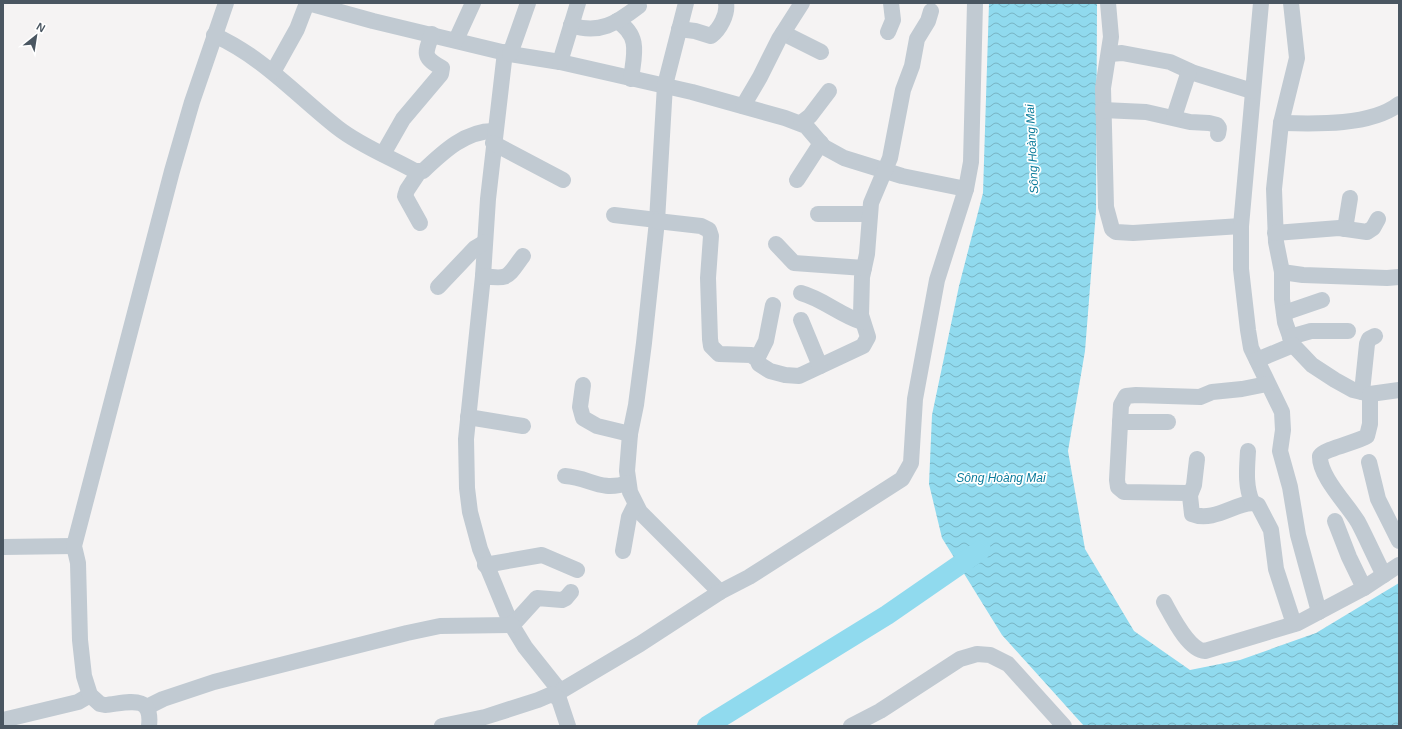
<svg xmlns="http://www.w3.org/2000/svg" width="1402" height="729" viewBox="0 0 1402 729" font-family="Arial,sans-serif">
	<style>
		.water { fill: url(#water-waves) }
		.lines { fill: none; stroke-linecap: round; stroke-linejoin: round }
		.river { stroke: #90daee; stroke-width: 20 }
		.minor { stroke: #c1cad2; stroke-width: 16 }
		.labels { text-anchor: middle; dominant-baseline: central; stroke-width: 3.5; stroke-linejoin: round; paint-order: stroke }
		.water-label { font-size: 12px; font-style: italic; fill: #0c7c9b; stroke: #fff }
	</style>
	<defs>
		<pattern id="water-waves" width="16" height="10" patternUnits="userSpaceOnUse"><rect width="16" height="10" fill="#90daee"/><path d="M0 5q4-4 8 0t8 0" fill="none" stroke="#78b4c4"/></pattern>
	</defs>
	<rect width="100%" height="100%" fill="#f5f3f3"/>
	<polygon class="water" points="989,3 1097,3 1096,211 1085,351 1068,451 1085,549 1134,631 1190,670 1240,660 1316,633 1399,583 1399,726 1084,726 1002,635 942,538 929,484 932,415 959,286 983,193"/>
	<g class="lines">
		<polyline class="river" points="707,726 887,615 981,550"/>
		<g class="minor">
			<polyline points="308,3 373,21 510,54 560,62 692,92 785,118 806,126 824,147 844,158 902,176 966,189"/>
			<polyline points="686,3 665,85 657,221 644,343 636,405 630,434 627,471 630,492 640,512 720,592"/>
			<polyline points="1108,3 1111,37 1103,88 1106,207 1112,229 1116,232 1133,233 1241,226"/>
			<polyline points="1261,3 1241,226 1241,269 1248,330 1251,348 1282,412 1283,430 1280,451 1290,487 1298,535 1319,612"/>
			<polyline points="1291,3 1297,58 1281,123 1274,189 1276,242 1282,272 1282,299 1285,322 1293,345 1312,365 1335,380 1353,390 1370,394 1399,390"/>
			<path d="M 617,21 C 641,36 634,55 631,79"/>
			<path d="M 571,25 C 599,35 617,23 639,6"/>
			<path d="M 679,29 L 695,31 L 711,36 C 720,29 728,14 726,3"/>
			<polyline points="888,32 893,20 891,3"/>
			<polyline points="783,33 821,52"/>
			<path d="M 214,35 C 263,57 296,95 338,128 C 361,146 390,157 415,171 L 423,171 C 443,152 466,130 495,131"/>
			<polyline points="456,40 473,3"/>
			<polyline points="505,52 488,199 483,276 466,439 467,488 470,512 480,549 511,624 525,647 560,691"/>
			<polyline points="510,54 528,3"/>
			<polyline points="1110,54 1122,53 1170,62 1194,73 1252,91"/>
			<polyline points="560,62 578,3"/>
			<polyline points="273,72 297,29 307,3"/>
			<polyline points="743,106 760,77 779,39 802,3"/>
			<polyline points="1103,110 1146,112 1190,122 1209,123 1217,125 1219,128 1218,134"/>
			<polyline points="1174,117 1189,71"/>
			<polyline points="801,123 810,116 829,91"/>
			<path d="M 1281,123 C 1315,124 1371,126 1399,104"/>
			<polyline points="493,143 563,180"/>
			<path d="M 383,154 L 403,119 L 441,74 L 442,68 C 422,57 425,54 432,34"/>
			<polyline points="419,172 407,190 405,196 420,223"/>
			<polyline points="797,180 821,143"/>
			<polyline points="818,214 869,214"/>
			<polyline points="614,215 657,220"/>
			<polyline points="657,221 701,226 709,230 711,236 708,278 710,339 711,346 719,354 751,355 757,359 759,364 770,371 785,375 799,376 863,346 868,337 861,315 862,277 867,254 871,203 890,158 903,90 912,66 917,39 928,21 931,11"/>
			<polyline points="1345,229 1350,198"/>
			<polyline points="1275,233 1339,228 1367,232 1373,228 1378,219"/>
			<polyline points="776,244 794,263 864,268"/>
			<polyline points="1282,272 1303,275 1387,278 1399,277"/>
			<path d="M 483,276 C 510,280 507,277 523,256"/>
			<polyline points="438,287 475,248 485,242"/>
			<path d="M 801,293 C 823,299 840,315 862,322"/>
			<polyline points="1284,313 1322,300"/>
			<polyline points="801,320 820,366"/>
			<polyline points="1290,337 1311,331 1348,331"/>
			<polyline points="757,359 766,341 773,305"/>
			<polyline points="1257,360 1293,345"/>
			<path d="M 1267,384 L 1242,389 L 1212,392 L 1200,397 L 1136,395 L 1126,396 L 1121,405 L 1117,480 L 1118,487 L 1124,492 L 1187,493 L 1190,496 L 1192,514 C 1216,524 1244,496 1258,505 L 1271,530 L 1276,569 L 1294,624"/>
			<polyline points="583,385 580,407 583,418 597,426 630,434"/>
			<polyline points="1362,392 1367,344 1369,339 1375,336"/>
			<path d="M 1370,394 L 1370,424 L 1367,436 C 1358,442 1324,449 1320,456 C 1319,476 1347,504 1358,522 C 1367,539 1375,558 1384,575"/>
			<polyline points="468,417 523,426"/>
			<polyline points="1120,422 1168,422"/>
			<path d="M 1248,451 C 1247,469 1245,485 1252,502"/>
			<polyline points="1369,462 1378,499 1399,541"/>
			<path d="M 565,476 C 591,478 600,492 628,483"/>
			<polyline points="1190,495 1194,485 1197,459"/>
			<polyline points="1335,521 1349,557 1364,588"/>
			<polyline points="3,547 74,546"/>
			<polyline points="623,551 629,517 635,505"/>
			<polyline points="485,565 542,555 577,570"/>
			<path d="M 1164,602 C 1172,616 1188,650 1205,651 L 1298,623 L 1364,588 L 1399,565"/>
			<polyline points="511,624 517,620 537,598 562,600 566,598 571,592"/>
			<polyline points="554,695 640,644 720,592 749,577 902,479 911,463 915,399 937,280 966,189 971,162 975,3"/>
			<polyline points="147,707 163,699 214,682 407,633 440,626 512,625"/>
			<polyline points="3,720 78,702 90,695"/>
			<path d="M 149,726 C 153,693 127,703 105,705 L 100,704 L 90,695 L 84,676 L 80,640 L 78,563 L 74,546 L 172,171 L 192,102 L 226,3"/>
			<polyline points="442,726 485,717 538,700 552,694 559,699 568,726"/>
			<polyline points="851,726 880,711 960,659 977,654 990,655 1008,664 1064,726"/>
		</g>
	</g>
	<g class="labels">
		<g class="water-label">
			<text transform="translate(1032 149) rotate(-93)">Sông Hoàng Mai</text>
			<text x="1001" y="478">Sông Hoàng Mai</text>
		</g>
	</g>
	<rect width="1402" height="729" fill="none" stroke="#4a5661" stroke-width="8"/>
	<g transform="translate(36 36) rotate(30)" stroke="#ffffff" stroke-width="3" paint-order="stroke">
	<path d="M0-3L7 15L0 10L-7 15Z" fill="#4a5661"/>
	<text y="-6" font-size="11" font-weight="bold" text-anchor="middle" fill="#4a5661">N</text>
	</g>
</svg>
